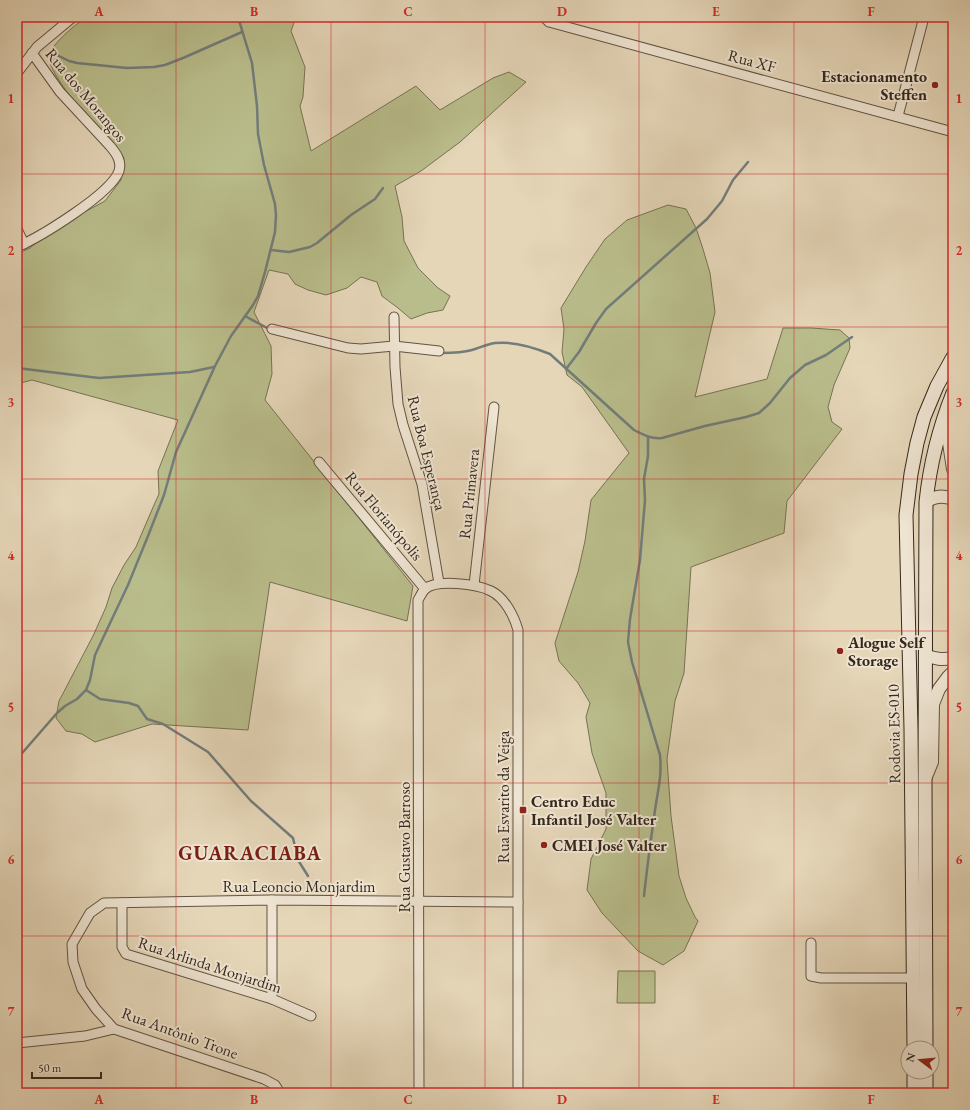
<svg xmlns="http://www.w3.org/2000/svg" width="970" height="1110" viewBox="0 0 970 1110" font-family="'EB Garamond',serif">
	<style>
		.green { fill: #b9bd8b; stroke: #777254 }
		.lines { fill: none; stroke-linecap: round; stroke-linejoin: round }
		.stream { stroke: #727d7b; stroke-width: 2.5 }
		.minor-casing { stroke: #615443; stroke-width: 11 }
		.tertiary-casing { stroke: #615443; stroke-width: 14 }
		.secondary-casing { stroke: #35281c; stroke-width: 15 }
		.minor { stroke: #eee4d1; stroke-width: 9 }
		.tertiary { stroke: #eee4d1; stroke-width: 12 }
		.secondary { stroke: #eee4d1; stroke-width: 13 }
		.grid { fill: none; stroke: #d62828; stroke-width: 1; stroke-opacity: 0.55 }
		.poi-dot { fill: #8f2418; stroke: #eee4d1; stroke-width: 1.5 }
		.labels { text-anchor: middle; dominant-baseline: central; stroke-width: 4; stroke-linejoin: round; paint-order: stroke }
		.street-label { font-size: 16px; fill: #35281c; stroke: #eee4d1 }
		.poi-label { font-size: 16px; font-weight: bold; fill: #35281c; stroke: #eee4d1; text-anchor: start }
		.district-label { font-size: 20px; font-weight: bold; letter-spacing: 1px; fill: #7a1f14; stroke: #eee4d1 }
		.neatline { fill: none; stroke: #d62828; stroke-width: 1.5 }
		.grid-label { font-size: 13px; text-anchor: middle; font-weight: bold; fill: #d62828 }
	</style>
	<rect width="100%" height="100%" fill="#e5d6b8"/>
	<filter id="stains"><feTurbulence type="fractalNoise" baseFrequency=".005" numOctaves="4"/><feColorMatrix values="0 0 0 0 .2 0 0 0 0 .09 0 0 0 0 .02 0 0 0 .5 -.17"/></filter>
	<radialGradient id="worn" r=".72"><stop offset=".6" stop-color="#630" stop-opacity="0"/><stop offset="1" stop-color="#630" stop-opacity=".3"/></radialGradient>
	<g class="green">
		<path d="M 91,17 L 296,17 L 291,31 L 305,67 L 303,97 L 300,106 L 311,151 L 416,86 L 440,110 L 493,78 L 509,72 L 526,82 L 460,142 L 421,171 L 395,186 L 402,217 L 404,241 L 418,268 L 438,288 L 450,296 L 443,310 L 427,313 L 411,319 L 398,308 L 382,296 L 377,282 L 361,277 L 347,288 L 326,295 L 308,290 L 295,284 L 288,274 L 269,270 L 254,312 L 271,346 L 272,374 L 265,400 L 413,586 L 407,621 L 270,582 L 248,730 L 152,724 L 95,742 L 82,734 L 66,731 L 56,718 L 59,701 L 93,636 L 106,607 L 112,588 L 124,565 L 136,547 L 154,505 L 159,494 L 158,471 L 178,420 L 32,380 L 17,384 L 17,254 L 30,248 L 53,229 L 105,201 L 121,180 L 124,158 C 109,141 45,75 49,55 C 51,46 72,27 80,22 C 84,20 87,20 91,17 Z"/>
		<polygon points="668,205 686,209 696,228 703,249 710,273 715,312 695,397 767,379 783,328 811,328 840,330 849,338 850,348 834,385 828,407 832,422 842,429 787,501 784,533 691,567 684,673 675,701 667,759 671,816 679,876 686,898 695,917 698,921 684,951 663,965 638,951 602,913 587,890 591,859 606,829 606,793 592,753 586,717 590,703 578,683 559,661 555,643 578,572 585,541 591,500 629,453 582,387 567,375 562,352 564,329 561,308 586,267 605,239 627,220"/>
		<polygon points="618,971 655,971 655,1003 617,1003"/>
	</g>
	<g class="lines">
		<g class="stream">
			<polyline points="55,54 69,61 77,63 127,68 154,67 165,65 183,58 242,32"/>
			<polyline points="271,250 289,252 310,247 317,243 351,215 375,199 383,188"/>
			<polyline points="245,316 269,329"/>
			<path d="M 441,353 C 451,353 462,353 472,350 C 479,348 487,344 495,343 C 514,341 533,347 550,354 L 634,430 C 644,435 650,439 662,438 L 705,426 L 746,417 L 759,413 L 770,403 L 790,378 L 805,365 L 826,355 L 852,337"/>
			<polyline points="17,368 99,378 190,372 214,367"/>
			<polyline points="566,369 579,352 596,323 606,309 707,219 722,201 733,180 748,162"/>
			<polyline points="86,690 100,699 129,703 138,706 147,719 163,724 208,752 251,801 293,838 298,860 308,876"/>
			<polyline points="17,759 57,713 65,706 77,699 86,690 90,680 95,655 128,585 148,536 164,495 176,452 215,366 231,336 253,305 258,296 265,272 275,232 276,215 275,204 264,165 258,134 257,106 252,63 238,17"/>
			<path d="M 644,896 C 647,867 651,839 655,810 C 658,789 662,777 660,755 L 632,662 L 628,642 L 630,619 L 640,560 L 645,500 L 644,479 L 648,456 L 648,437"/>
		</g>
		<defs>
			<g id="minor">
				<polyline points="544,17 549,22 953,132"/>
				<polyline points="17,73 37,47 73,17"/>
				<polyline points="898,116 924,17"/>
				<polyline points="17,229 24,244"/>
				<path d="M 17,247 C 40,237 111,194 119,171 C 122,161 116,153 110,146 L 60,92 L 32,53"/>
				<polyline points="394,317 395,367 398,404 403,425 422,484 439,583"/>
				<polyline points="272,329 348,348 361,349 394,346 439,351"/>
				<polyline points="319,462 425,589"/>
				<polyline points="474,585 494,407"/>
				<polyline points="272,900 272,999"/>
				<polyline points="122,903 122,947 126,954 272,999 311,1016"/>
				<polyline points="811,943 811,976 821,978 913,978"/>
				<polyline points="17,1043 85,1036 114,1029"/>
				<polyline points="280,1093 275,1085 264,1079 114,1029 96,1009 82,989 73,962 72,944 90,913 104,903 272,900 518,902"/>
				<path d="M 419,1093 L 418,600 C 420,597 422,592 425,589 C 437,579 477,584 491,591 C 505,598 514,616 518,630 L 518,1093"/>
			</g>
			<g id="tertiary">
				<polyline points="953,412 949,443 953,469"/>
				<path d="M 926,502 C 934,496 943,495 953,499"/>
				<path d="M 925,655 C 935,659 942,660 953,658"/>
				<polyline points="925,779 932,762 933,704 939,689 948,677 953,672"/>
			</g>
			<g id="secondary">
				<polyline points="914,1048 911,729 906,515 911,474 917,443 924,417 937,386 953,357"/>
				<path d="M 926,1048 L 925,780 L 926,502 C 930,464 939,428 953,393"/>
				<polyline points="914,1072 914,1093"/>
				<polyline points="926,1093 926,1072"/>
			</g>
		</defs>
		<use href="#minor" class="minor-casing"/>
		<use href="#tertiary" class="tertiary-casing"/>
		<use href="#secondary" class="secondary-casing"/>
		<use href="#minor" class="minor"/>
		<use href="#tertiary" class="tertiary"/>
		<use href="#secondary" class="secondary"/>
	</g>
	<path class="grid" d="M 176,17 L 176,1093M 331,17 L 331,1093M 485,17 L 485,1093M 639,17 L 639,1093M 794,17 L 794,1093M 17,174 L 953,174M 17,327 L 953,327M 17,479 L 953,479M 17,631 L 953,631M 17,783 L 953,783M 17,936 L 953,936"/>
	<g class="poi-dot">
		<circle cx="935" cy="85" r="4"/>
		<circle cx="840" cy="651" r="4"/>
		<rect x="519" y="806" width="8" height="8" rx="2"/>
		<circle cx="544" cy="845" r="4"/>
	</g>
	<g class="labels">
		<g class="street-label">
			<text transform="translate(752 61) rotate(15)">Rua XF</text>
			<text transform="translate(86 95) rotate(50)">Rua dos Morangos</text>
			<text transform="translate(427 453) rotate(76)">Rua Boa Esperança</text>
			<text transform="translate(469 494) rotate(-84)">Rua Primavera</text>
			<text transform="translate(384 516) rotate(50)">Rua Florianópolis</text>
			<text transform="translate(894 734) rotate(-91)">Rodovia ES-010</text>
			<text transform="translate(503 797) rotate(-90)">Rua Esvarito da Veiga</text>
			<text transform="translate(404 847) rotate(-90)">Rua Gustavo Barroso</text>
			<text x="299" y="886">Rua Leoncio Monjardim</text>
			<text transform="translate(210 965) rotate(18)">Rua Arlinda Monjardim</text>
			<text transform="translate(180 1033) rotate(20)">Rua Antônio Trone</text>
		</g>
		<g class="poi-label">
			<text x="927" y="76" text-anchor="end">Estacionamento<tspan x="927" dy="18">Steffen</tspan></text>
			<text x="848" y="642">Alogue Self<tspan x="848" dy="18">Storage</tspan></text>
			<text x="531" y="801">Centro Educ<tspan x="531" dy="18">Infantil José Valter</tspan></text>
			<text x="552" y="845">CMEI José Valter</text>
		</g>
		<g class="district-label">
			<text x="250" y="853">GUARACIABA</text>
		</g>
	</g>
	<rect width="970" height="1110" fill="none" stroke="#e5d6b8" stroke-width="44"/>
	<g transform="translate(920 1060) rotate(286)"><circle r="19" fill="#eee4d1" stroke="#a49989"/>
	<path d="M0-3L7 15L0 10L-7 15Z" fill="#8f2418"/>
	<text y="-6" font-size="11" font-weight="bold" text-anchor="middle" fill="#35281c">N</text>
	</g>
	<path d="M32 1072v6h69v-6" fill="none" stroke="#35281c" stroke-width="2"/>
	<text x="38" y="1072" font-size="12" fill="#35281c" stroke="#eee4d1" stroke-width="3" paint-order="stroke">50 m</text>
	<rect x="22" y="22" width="926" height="1066" class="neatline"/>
	<g class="grid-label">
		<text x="99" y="16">A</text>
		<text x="254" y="16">B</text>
		<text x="408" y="16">C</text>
		<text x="562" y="16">D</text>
		<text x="716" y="16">E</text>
		<text x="871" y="16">F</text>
		<text x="11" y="103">1</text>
		<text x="959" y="103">1</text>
		<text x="11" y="255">2</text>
		<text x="959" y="255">2</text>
		<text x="11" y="407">3</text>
		<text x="959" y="407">3</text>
		<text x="11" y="560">4</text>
		<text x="959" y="560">4</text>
		<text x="11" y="712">5</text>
		<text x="959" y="712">5</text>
		<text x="11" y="864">6</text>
		<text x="959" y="864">6</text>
		<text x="11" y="1016">7</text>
		<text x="959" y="1016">7</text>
		<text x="99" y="1104">A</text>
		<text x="254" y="1104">B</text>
		<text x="408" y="1104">C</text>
		<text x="562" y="1104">D</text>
		<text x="716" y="1104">E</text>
		<text x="871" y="1104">F</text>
	</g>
	<rect width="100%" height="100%" filter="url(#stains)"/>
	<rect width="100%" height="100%" fill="url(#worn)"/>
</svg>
